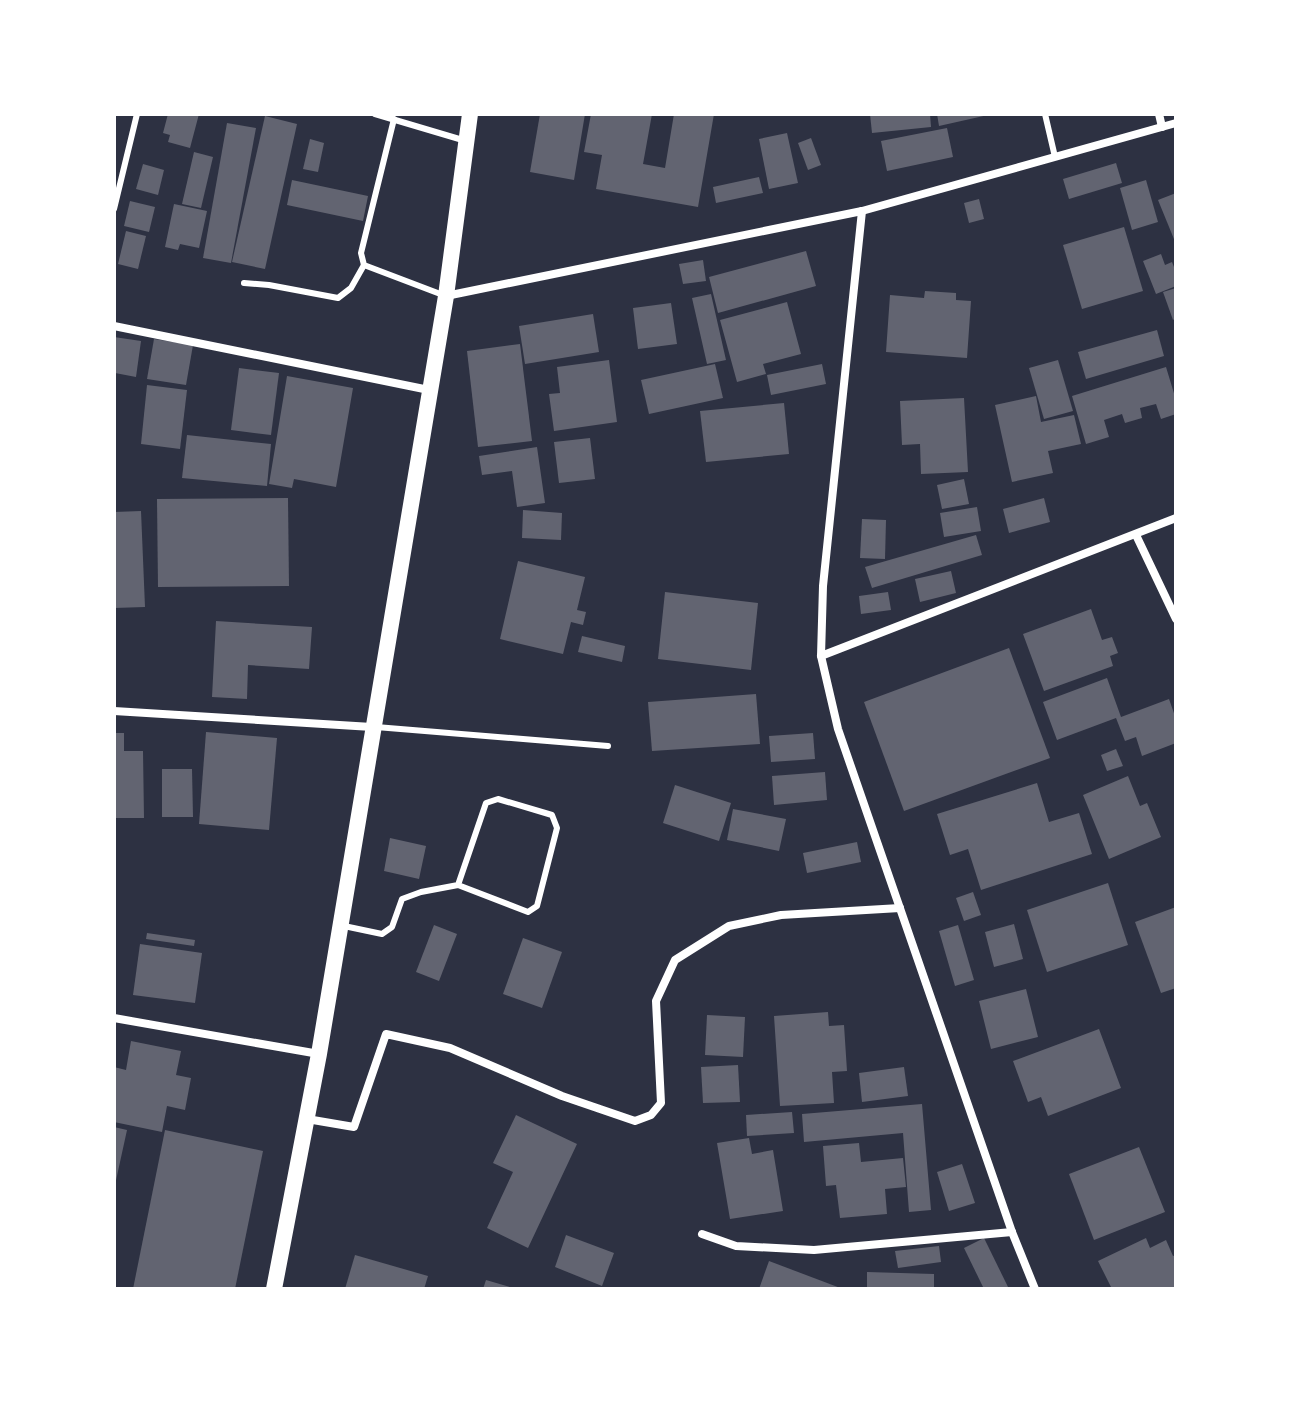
<svg xmlns="http://www.w3.org/2000/svg" width="1290" height="1403" viewBox="0 0 1290 1403" font-family="'Crimson Pro',serif">
	<style>
		.building { fill: #626471 }
		.lines { fill: none; stroke-linecap: round; stroke-linejoin: round }
		.service { stroke: #fff; stroke-width: 6 }
		.minor { stroke: #fff; stroke-width: 8 }
		.secondary { stroke: #fff; stroke-width: 16 }
	</style>
	<rect width="100%" height="100%" fill="#2d3142"/>
	<g class="building">
		<polygon points="168,114 199,114 190,148 168,142 170,135 163,133"/>
		<polygon points="540,114 585,114 574,180 530,172"/>
		<polygon points="591,114 652,114 643,164 665,168 674,114 714,114 698,207 596,189 602,155 584,152"/>
		<polygon points="870,114 930,114 931,127 872,133"/>
		<polygon points="937,114 988,114 988,115 939,126"/>
		<polygon points="265,116 297,124 265,269 232,262"/>
		<polygon points="227,123 256,128 231,263 203,258"/>
		<polygon points="947,128 953,157 887,171 881,141"/>
		<polygon points="787,133 798,183 769,189 759,139"/>
		<polygon points="811,138 821,165 808,170 798,143"/>
		<polygon points="310,139 324,143 318,172 303,169"/>
		<polygon points="194,152 213,157 201,208 182,204"/>
		<polygon points="1116,163 1122,183 1069,199 1063,179"/>
		<polygon points="143,164 164,170 158,195 136,189"/>
		<polygon points="759,177 763,193 716,203 713,187"/>
		<polygon points="292,180 368,196 363,221 287,205"/>
		<polygon points="1146,180 1158,222 1132,230 1120,188"/>
		<polygon points="1176,193 1176,244 1158,200"/>
		<polygon points="979,199 984,219 969,223 964,203"/>
		<polygon points="130,201 155,207 149,232 124,226"/>
		<polygon points="174,204 207,211 199,248 180,244 178,250 165,247"/>
		<polygon points="1124,227 1143,291 1082,309 1063,245"/>
		<polygon points="126,231 146,236 138,269 118,264"/>
		<polygon points="806,251 816,286 718,313 709,277"/>
		<polygon points="1161,254 1165,265 1172,262 1176,272 1176,286 1156,294 1143,261"/>
		<polygon points="703,260 706,281 683,284 679,264"/>
		<polygon points="1176,288 1176,318 1173,320 1163,292"/>
		<polygon points="925,291 956,293 956,300 971,301 967,358 886,352 890,295 924,298"/>
		<polygon points="711,294 726,360 707,364 692,298"/>
		<polygon points="787,302 801,354 763,364 766,374 737,382 720,320"/>
		<polygon points="671,303 677,344 638,349 633,308"/>
		<polygon points="593,314 599,352 525,364 519,326"/>
		<polygon points="1157,330 1164,356 1086,379 1078,352"/>
		<polygon points="114,337 141,341 136,377 115,373"/>
		<polygon points="154,339 193,345 186,385 147,379"/>
		<polygon points="520,344 532,441 478,447 467,351"/>
		<polygon points="609,360 617,422 554,431 549,394 560,393 557,367"/>
		<polygon points="1058,360 1073,411 1044,419 1029,368"/>
		<polygon points="715,364 723,398 649,414 641,380"/>
		<polygon points="822,364 826,384 771,395 767,375"/>
		<polygon points="1166,367 1176,400 1176,414 1161,419 1156,404 1140,408 1142,418 1125,423 1122,414 1104,420 1109,437 1086,444 1072,396"/>
		<polygon points="239,368 279,373 271,435 231,430"/>
		<polygon points="287,376 353,388 336,487 294,479 292,488 269,484"/>
		<polygon points="147,385 187,390 180,449 141,444"/>
		<polygon points="1036,396 1041,422 1074,415 1081,444 1048,451 1053,473 1012,482 995,405"/>
		<polygon points="964,398 968,472 921,474 920,444 902,445 900,401"/>
		<polygon points="784,403 789,454 706,462 700,411"/>
		<polygon points="187,435 271,444 267,486 182,478"/>
		<polygon points="590,438 595,479 559,483 554,442"/>
		<polygon points="537,447 545,503 517,507 512,471 482,475 479,456"/>
		<polygon points="964,479 969,504 942,509 937,485"/>
		<polygon points="288,498 289,586 158,587 157,499"/>
		<polygon points="1044,498 1050,522 1009,533 1003,509"/>
		<polygon points="977,507 981,531 944,537 940,513"/>
		<polygon points="523,510 562,513 561,540 522,538"/>
		<polygon points="141,511 145,607 114,608 114,512"/>
		<polygon points="862,519 886,520 885,559 860,558"/>
		<polygon points="976,535 982,555 872,588 865,567"/>
		<polygon points="518,561 585,577 577,610 586,612 583,625 571,622 563,654 500,639"/>
		<polygon points="951,571 956,593 920,602 915,579"/>
		<polygon points="665,592 758,603 751,670 658,659"/>
		<polygon points="888,592 891,610 861,614 859,596"/>
		<polygon points="1091,609 1102,640 1112,637 1118,653 1110,656 1113,666 1044,691 1023,634"/>
		<polygon points="216,621 312,627 309,669 248,665 247,699 212,697"/>
		<polygon points="582,636 625,646 622,662 578,652"/>
		<polygon points="1009,648 1050,758 904,811 864,702"/>
		<polygon points="1107,678 1121,717 1169,699 1176,719 1176,743 1142,756 1136,737 1125,741 1116,718 1057,740 1043,702"/>
		<polygon points="756,694 760,744 652,751 648,702"/>
		<polygon points="206,732 277,738 269,830 199,824"/>
		<polygon points="114,733 124,733 124,751 143,751 144,818 114,818"/>
		<polygon points="813,733 815,759 771,762 769,736"/>
		<polygon points="1116,749 1123,766 1107,771 1101,755"/>
		<polygon points="162,769 192,769 193,817 162,817"/>
		<polygon points="825,772 827,800 774,805 772,776"/>
		<polygon points="1128,776 1140,806 1147,803 1161,837 1109,859 1083,795"/>
		<polygon points="1037,783 1049,822 1079,813 1092,854 981,890 968,849 950,855 937,814"/>
		<polygon points="675,785 731,803 719,841 663,823"/>
		<polygon points="733,809 786,819 779,851 727,840"/>
		<polygon points="390,838 426,846 419,879 384,871"/>
		<polygon points="857,842 861,862 807,873 803,853"/>
		<polygon points="1108,883 1128,945 1047,972 1027,910"/>
		<polygon points="973,892 981,915 964,921 956,898"/>
		<polygon points="1176,907 1176,988 1161,993 1135,922"/>
		<polygon points="1014,924 1023,959 994,967 985,932"/>
		<polygon points="434,925 457,934 439,981 416,972"/>
		<polygon points="958,925 974,980 955,986 939,931"/>
		<polygon points="147,933 195,940 194,946 146,939"/>
		<polygon points="523,938 562,952 542,1008 503,994"/>
		<polygon points="140,944 202,953 195,1003 133,995"/>
		<polygon points="1026,989 1038,1037 991,1049 979,1001"/>
		<polygon points="828,1012 829,1026 844,1025 847,1071 832,1072 834,1103 780,1106 774,1016"/>
		<polygon points="707,1015 745,1017 743,1057 705,1055"/>
		<polygon points="1099,1029 1121,1088 1048,1116 1041,1097 1028,1102 1013,1061"/>
		<polygon points="131,1041 181,1051 176,1075 191,1078 185,1110 167,1106 162,1132 114,1122 114,1067 126,1070"/>
		<polygon points="738,1065 740,1102 703,1103 701,1067"/>
		<polygon points="904,1067 908,1096 862,1102 859,1073"/>
		<polygon points="922,1104 931,1210 909,1212 903,1133 804,1142 802,1114"/>
		<polygon points="792,1112 794,1133 747,1136 746,1115"/>
		<polygon points="516,1115 577,1144 528,1248 487,1228 513,1172 493,1163"/>
		<polygon points="114,1127 127,1130 115,1185 114,1184"/>
		<polygon points="165,1130 263,1151 235,1289 133,1289"/>
		<polygon points="749,1138 752,1154 773,1150 783,1211 730,1219 717,1143"/>
		<polygon points="859,1143 861,1162 903,1158 906,1187 885,1189 887,1214 840,1218 836,1185 826,1186 823,1146"/>
		<polygon points="1139,1147 1165,1212 1094,1240 1069,1174"/>
		<polygon points="962,1164 975,1203 949,1211 937,1172"/>
		<polygon points="566,1235 614,1253 602,1286 555,1267"/>
		<polygon points="984,1238 1009,1289 984,1289 964,1248"/>
		<polygon points="1146,1238 1150,1248 1166,1240 1173,1256 1176,1255 1176,1289 1112,1289 1098,1261"/>
		<polygon points="939,1246 941,1262 898,1268 895,1251"/>
		<polygon points="355,1255 428,1276 424,1289 345,1289"/>
		<polygon points="769,1261 843,1289 759,1289"/>
		<polygon points="867,1272 934,1274 934,1289 867,1289"/>
		<polygon points="486,1280 513,1288 513,1289 483,1289"/>
	</g>
	<g class="lines">
		<g class="service">
			<polyline points="375,114 466,141"/>
			<polyline points="1045,114 1055,157"/>
			<polyline points="394,119 361,253 364,265 443,295"/>
			<polyline points="114,209 137,114"/>
			<polyline points="244,283 269,285 338,298 351,288 364,265"/>
			<polyline points="376,727 608,746"/>
			<polyline points="344,926 382,934 392,927 402,899 421,892 458,885 528,912 537,906 557,828 552,815 498,799 486,803 458,885"/>
		</g>
		<g class="minor">
			<polyline points="1159,114 1162,127"/>
			<polyline points="862,211 823,586 821,656 838,729 1012,1232 1035,1289"/>
			<polyline points="446,296 862,211 1176,123"/>
			<polyline points="114,326 429,390"/>
			<polyline points="1136,535 1176,619"/>
			<polyline points="821,656 1176,518"/>
			<polyline points="114,711 372,727"/>
			<polyline points="114,1018 319,1054"/>
			<polyline points="307,1119 354,1127 386,1034 450,1048 562,1096 635,1121 651,1115 661,1103 656,1001 675,960 729,926 781,915 900,908"/>
			<polyline points="702,1234 736,1246 814,1250 1012,1232"/>
		</g>
		<polyline class="secondary" points="274,1289 319,1054 392,618 446,296 470,114"/>
	</g>
	<rect width="1290" height="1403" fill="none" stroke="#ffffff" stroke-width="232"/>
</svg>
